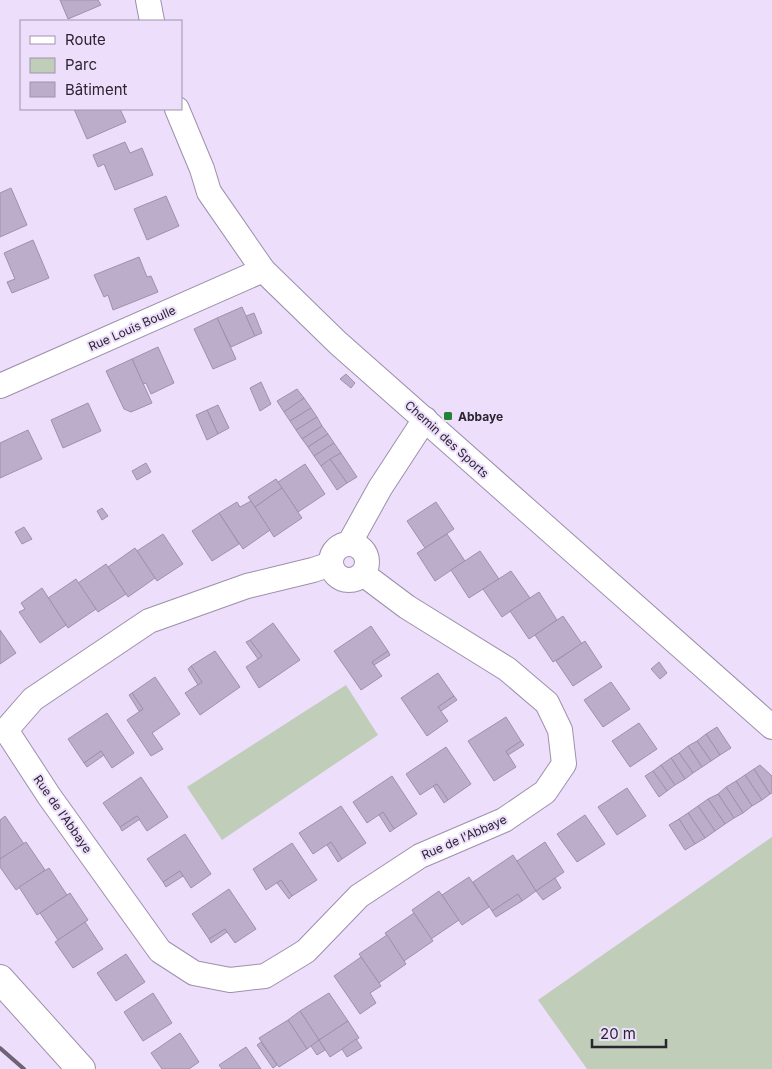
<svg xmlns="http://www.w3.org/2000/svg" width="772" height="1069" viewBox="0 0 772 1069" font-family="Inter,sans-serif">
	<style>
		.green { fill: #bfcdb9 }
		.building { fill: #bcaeca; stroke: #9f91ad }
		.lines { fill: none; stroke-linecap: round; stroke-linejoin: round }
		.minor-casing { stroke: #9d90ab; stroke-width: 26 }
		.tertiary-casing { stroke: #9d90ab; stroke-width: 30 }
		.minor { stroke: #fff; stroke-width: 24 }
		.tertiary { stroke: #fff; stroke-width: 28 }
		.rail { stroke: #6c6375; stroke-width: 4 }
		.poi-dot { fill: #228335; stroke: #eddefc; stroke-width: 2 }
		.labels { text-anchor: middle; dominant-baseline: central; stroke-width: 4; stroke-linejoin: round; paint-order: stroke }
		.street-label { font-size: 12px; fill: #2a2530; stroke: #eddefc }
		.poi-label { font-size: 12px; font-weight: bold; fill: #2a2530; stroke: #eddefc; text-anchor: start }
	</style>
	<rect width="100%" height="100%" fill="#eddefc"/>
	<g class="green">
		<polygon points="346,685 378,735 222,840 187,787"/>
		<polygon points="772,837 772,1069 587,1069 538,1000"/>
	</g>
	<g class="building">
		<polygon points="60,0 98,0 101,5 68,19"/>
		<polygon points="74,109 120,109 126,122 87,139"/>
		<polygon points="125,142 130,153 142,148 153,175 115,190 104,164 98,167 93,155"/>
		<polygon points="11,188 27,225 0,237 0,193"/>
		<polygon points="166,196 179,226 147,240 134,209"/>
		<polygon points="33,240 49,278 12,293 7,282 15,279 4,253"/>
		<polygon points="139,257 147,277 151,276 158,292 113,310 108,295 104,297 94,275"/>
		<polygon points="242,307 255,336 231,347 217,318"/>
		<polygon points="254,313 262,333 255,336 246,316"/>
		<polygon points="217,318 236,359 213,369 194,329"/>
		<polygon points="158,347 174,383 151,394 146,383 143,384 132,359"/>
		<polygon points="132,359 152,403 131,412 124,409 106,371"/>
		<polygon points="346,374 355,383 351,388 340,379"/>
		<polygon points="261,382 271,404 260,411 250,388"/>
		<polygon points="297,389 304,398 284,412 277,401"/>
		<polygon points="304,398 311,408 290,421 284,412"/>
		<polygon points="88,403 101,431 63,448 51,420"/>
		<polygon points="218,405 229,428 218,434 207,410"/>
		<polygon points="311,408 317,417 296,430 290,421"/>
		<polygon points="207,410 218,434 207,440 196,415"/>
		<polygon points="317,417 322,426 302,439 296,430"/>
		<polygon points="322,426 328,434 308,447 302,439"/>
		<polygon points="28,430 42,459 0,478 0,443"/>
		<polygon points="328,434 334,443 314,456 308,447"/>
		<polygon points="334,443 341,453 321,466 314,456"/>
		<polygon points="341,453 357,477 347,483 330,459"/>
		<polygon points="330,459 347,483 337,490 321,466"/>
		<polygon points="146,463 151,472 137,480 132,471"/>
		<polygon points="305,464 325,494 298,512 278,482"/>
		<polygon points="276,479 282,488 255,507 248,497"/>
		<polygon points="282,488 302,518 274,537 255,507"/>
		<polygon points="251,501 270,530 243,549 219,513 237,502 240,507"/>
		<polygon points="436,502 454,529 425,548 407,521"/>
		<polygon points="102,508 108,516 102,520 97,511"/>
		<polygon points="219,513 239,544 212,561 192,531"/>
		<polygon points="24,527 32,539 22,544 15,532"/>
		<polygon points="163,534 183,564 157,581 137,551"/>
		<polygon points="447,534 465,561 435,581 417,553"/>
		<polygon points="135,548 155,578 128,597 108,567"/>
		<polygon points="480,551 499,579 469,598 451,570"/>
		<polygon points="106,564 126,594 98,612 78,583"/>
		<polygon points="511,571 530,598 502,617 483,589"/>
		<polygon points="76,579 96,609 68,628 48,598"/>
		<polygon points="42,588 66,625 40,643 19,612 25,609 21,603"/>
		<polygon points="539,592 557,620 529,639 510,611"/>
		<polygon points="563,616 582,644 553,662 535,635"/>
		<polygon points="273,623 300,660 259,688 246,667 262,656 250,640"/>
		<polygon points="371,626 388,651 372,662 382,676 361,690 334,651"/>
		<polygon points="0,630 16,653 0,664"/>
		<polygon points="250,640 262,656 258,659 246,642"/>
		<polygon points="585,641 602,667 573,686 556,661"/>
		<polygon points="215,651 240,687 200,715 185,693 202,682 191,666"/>
		<polygon points="388,651 390,655 374,665 372,662"/>
		<polygon points="659,662 667,673 660,679 651,669"/>
		<polygon points="191,666 202,682 198,685 188,669"/>
		<polygon points="438,673 454,696 438,707 448,721 427,736 401,698"/>
		<polygon points="155,677 180,714 152,733 163,749 151,756 127,720 143,709 132,693"/>
		<polygon points="611,682 630,709 603,727 584,700"/>
		<polygon points="132,693 143,709 139,711 129,695"/>
		<polygon points="454,696 457,700 441,711 438,707"/>
		<polygon points="107,713 134,753 112,768 101,751 84,763 68,739"/>
		<polygon points="506,717 521,741 506,751 516,767 494,781 468,741"/>
		<polygon points="639,723 657,749 630,767 612,741"/>
		<polygon points="717,727 731,748 720,755 706,734"/>
		<polygon points="706,734 720,755 711,761 697,741"/>
		<polygon points="521,741 524,745 508,755 506,751"/>
		<polygon points="697,741 711,761 702,767 688,746"/>
		<polygon points="688,746 702,767 693,773 679,753"/>
		<polygon points="446,747 471,784 448,800 437,784 420,795 406,774"/>
		<polygon points="101,751 104,755 87,767 84,763"/>
		<polygon points="679,753 693,773 685,779 671,758"/>
		<polygon points="671,758 685,779 675,785 661,765"/>
		<polygon points="661,765 675,785 667,791 653,771"/>
		<polygon points="760,765 772,776 772,793 770,794 754,769"/>
		<polygon points="754,769 770,794 762,800 745,775"/>
		<polygon points="653,771 667,791 659,797 645,776"/>
		<polygon points="745,775 762,800 752,806 736,781"/>
		<polygon points="392,776 417,814 394,829 383,812 367,823 353,802"/>
		<polygon points="141,777 168,817 147,831 137,816 120,827 103,803"/>
		<polygon points="736,781 752,806 743,813 726,787"/>
		<polygon points="437,784 448,800 444,803 433,786"/>
		<polygon points="726,787 743,813 734,818 718,794"/>
		<polygon points="627,788 646,816 617,835 598,807"/>
		<polygon points="718,794 734,818 725,824 708,799"/>
		<polygon points="708,799 725,824 715,831 698,806"/>
		<polygon points="341,806 366,843 342,859 331,842 313,854 299,833"/>
		<polygon points="698,806 715,831 705,838 688,813"/>
		<polygon points="383,812 394,829 390,832 379,815"/>
		<polygon points="688,813 705,838 695,844 679,819"/>
		<polygon points="585,815 605,844 577,862 557,834"/>
		<polygon points="5,816 24,844 0,859 0,820"/>
		<polygon points="137,816 140,819 122,831 120,827"/>
		<polygon points="679,819 695,844 685,850 669,825"/>
		<polygon points="185,834 211,874 191,888 180,871 163,882 147,859"/>
		<polygon points="26,842 45,870 16,890 0,867 0,859"/>
		<polygon points="331,842 342,859 338,862 327,845"/>
		<polygon points="545,842 564,872 536,891 517,861"/>
		<polygon points="292,843 317,880 292,896 281,880 266,890 253,869"/>
		<polygon points="513,855 536,891 522,901 518,894 492,911 473,882"/>
		<polygon points="49,868 67,895 37,915 19,887"/>
		<polygon points="180,871 183,876 166,887 163,882"/>
		<polygon points="469,877 489,907 462,925 442,895"/>
		<polygon points="555,878 561,888 543,900 536,891"/>
		<polygon points="281,880 292,896 289,899 277,883"/>
		<polygon points="229,889 256,929 235,943 225,929 209,939 192,914"/>
		<polygon points="439,891 459,920 431,939 412,910"/>
		<polygon points="70,893 88,920 58,940 40,913"/>
		<polygon points="518,894 522,901 496,917 492,911"/>
		<polygon points="414,913 433,941 404,961 385,933"/>
		<polygon points="85,922 103,949 73,968 55,942"/>
		<polygon points="225,929 227,932 211,943 209,939"/>
		<polygon points="387,935 406,964 379,983 359,954"/>
		<polygon points="126,954 145,982 116,1001 97,973"/>
		<polygon points="361,957 381,986 370,993 376,1003 360,1014 334,976"/>
		<polygon points="153,993 172,1023 143,1041 124,1012"/>
		<polygon points="329,993 348,1021 319,1040 300,1011"/>
		<polygon points="300,1011 319,1040 307,1049 288,1020"/>
		<polygon points="288,1020 307,1049 279,1067 259,1038"/>
		<polygon points="348,1021 359,1038 330,1057 319,1040"/>
		<polygon points="180,1033 199,1062 189,1069 162,1069 151,1053"/>
		<polygon points="356,1039 362,1048 347,1057 342,1049"/>
		<polygon points="319,1040 325,1050 317,1055 311,1046"/>
		<polygon points="261,1042 277,1065 273,1068 257,1045"/>
		<polygon points="246,1047 261,1069 222,1069 219,1065"/>
	</g>
	<g class="lines">
		<defs>
			<g id="minor">
				<polyline points="148,0 152,21"/>
				<polyline points="177,109 202,169 209,192 263,270 338,343 772,727"/>
				<polyline points="0,386 263,270"/>
				<circle cx="349" cy="562" r="18"/>
				<polyline points="349,544 380,488 425,419"/>
				<polyline points="331,564 313,570 247,586 149,621 33,699 6,730 49,796 160,951 194,973 230,980 265,976 298,956 306,951 359,896 420,856 504,820 545,792 564,764 560,730 547,703 507,669 407,607 363,574"/>
			</g>
			<polyline id="tertiary" points="0,979 81,1069"/>
		</defs>
		<use href="#minor" class="minor-casing"/>
		<use href="#tertiary" class="tertiary-casing"/>
		<use href="#minor" class="minor"/>
		<use href="#tertiary" class="tertiary"/>
		<polyline class="rail" points="0,1048 24,1069"/>
	</g>
	<rect class="poi-dot" x="443" y="411" width="10" height="10" rx="2.5"/>
	<g class="labels">
		<g class="street-label">
			<text transform="translate(132 328) rotate(-24)">Rue Louis Boulle</text>
			<text transform="translate(447 439) rotate(42)">Chemin des Sports</text>
			<text transform="translate(63 814) rotate(55)">Rue de l'Abbaye</text>
			<text transform="translate(464 837) rotate(-24)">Rue de l'Abbaye</text>
		</g>
		<g class="poi-label">
			<text x="458" y="416">Abbaye</text>
		</g>
	</g>
	<rect x="20" y="20" width="162" height="90" fill="#eddefc" stroke="#9f94aa"/>
	<rect x="30" y="36" width="25" height="8" fill="#ffffff" stroke="#9f94aa"/>
	<text x="65" y="45" font-size="15" fill="#2a2530">Route</text>
	<rect x="30" y="58" width="25" height="15" fill="#bfcdb9" stroke="#9f94aa"/>
	<text x="65" y="70" font-size="15" fill="#2a2530">Parc</text>
	<rect x="30" y="82" width="25" height="15" fill="#bcaeca" stroke="#9f94aa"/>
	<text x="65" y="95" font-size="15" fill="#2a2530">Bâtiment</text>
	<path d="M592 1039v8h74v-8" fill="none" stroke="#2a2530" stroke-width="2.5"/>
	<text x="600" y="1039" font-size="15" fill="#2a2530" stroke="#eddefc" stroke-width="4" paint-order="stroke">20 m</text>
</svg>
